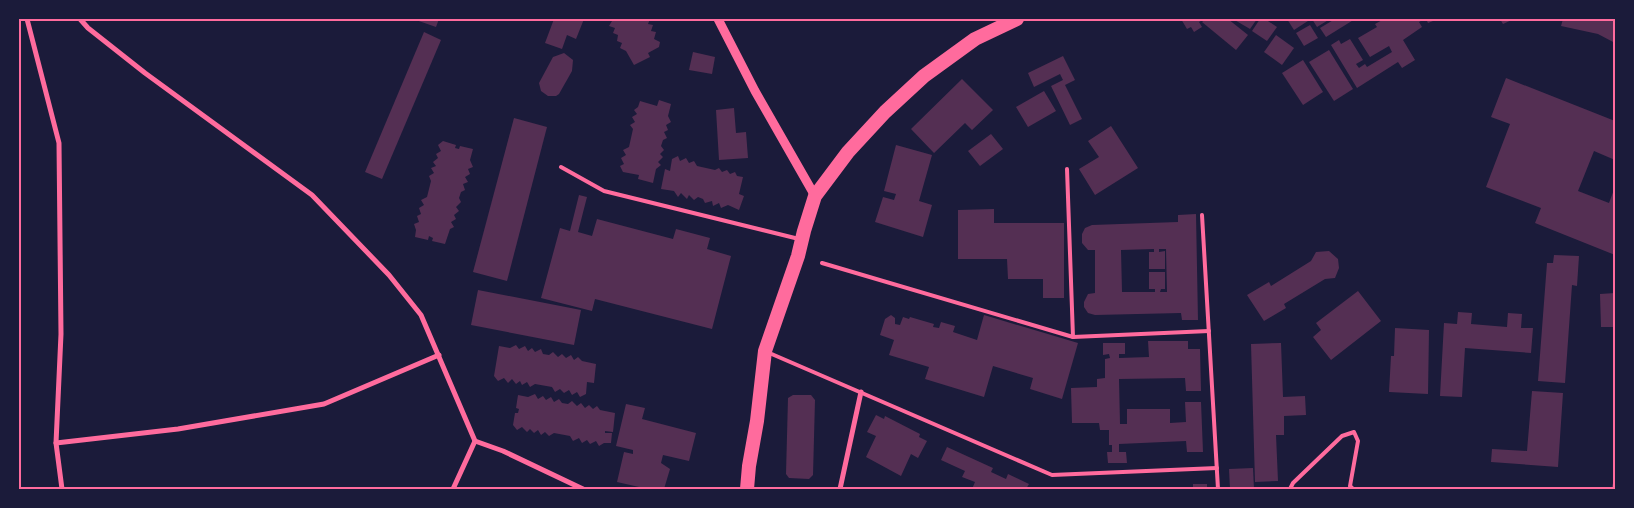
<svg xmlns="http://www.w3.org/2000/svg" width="1634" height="508" viewBox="0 0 1634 508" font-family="Barlow,sans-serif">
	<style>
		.building { fill: #542f53; fill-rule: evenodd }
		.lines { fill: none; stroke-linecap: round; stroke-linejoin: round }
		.service { stroke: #ff6b9d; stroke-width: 4 }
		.minor { stroke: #ff6b9d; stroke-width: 5 }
		.tertiary { stroke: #ff6b9d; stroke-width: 9 }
		.trunk { stroke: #ff6b9d; stroke-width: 14 }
		.neatline { fill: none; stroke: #ff6b9d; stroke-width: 2 }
	</style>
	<rect width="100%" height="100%" fill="#1b1b3a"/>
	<g class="building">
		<polygon points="413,19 439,19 436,27"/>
		<polygon points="554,19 584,19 576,39 567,35 562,49 545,43"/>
		<polygon points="611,19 650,19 648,24 653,25 651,31 656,32 654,39 660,42 659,47 648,53 650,57 634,65 626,51 620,48 622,43 617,41 618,35 613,33 615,28 609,26 612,21"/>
		<polygon points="1181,19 1204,19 1199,22 1202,27 1194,32 1191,27 1187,29"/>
		<polygon points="1206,19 1228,19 1248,35 1236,50 1202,22"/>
		<polygon points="1233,19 1257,19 1250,29"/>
		<polygon points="1260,19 1265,19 1277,27 1267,41 1252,31"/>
		<polygon points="1287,19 1311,19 1294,30"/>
		<polygon points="1312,19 1330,19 1317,27"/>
		<polygon points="1335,19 1355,19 1326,37 1320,28"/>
		<polygon points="1384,19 1424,19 1419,22 1422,27 1403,40 1415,60 1402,68 1398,62 1357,88 1331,45 1339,40 1341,44 1350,39 1363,60 1356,64 1359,68 1365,64 1367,67 1392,52 1389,46 1370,57 1358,38 1377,27 1375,24"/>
		<polygon points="1426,19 1438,19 1428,23"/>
		<polygon points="1500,19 1514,19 1503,24"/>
		<polygon points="1563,19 1615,19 1615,43 1598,34 1561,26"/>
		<polygon points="1310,25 1318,38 1304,46 1296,33"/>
		<polygon points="424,32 441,40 382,179 365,172"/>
		<polygon points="1276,35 1294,48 1282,65 1264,52"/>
		<polygon points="1329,50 1353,89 1334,101 1309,62"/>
		<polygon points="693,52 715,57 712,74 689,70"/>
		<polygon points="564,53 573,60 572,71 559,94 556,96 548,96 541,91 539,83 553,57"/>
		<polygon points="1063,56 1075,80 1065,85 1082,119 1070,125 1051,86 1063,80 1060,74 1034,87 1028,73"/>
		<polygon points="1303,60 1323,92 1303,105 1282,73"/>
		<polygon points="1506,78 1615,121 1615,160 1594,151 1578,191 1609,203 1615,187 1615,255 1535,223 1541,208 1486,187 1510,124 1491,117"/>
		<polygon points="962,79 993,110 972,130 965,123 934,153 911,129"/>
		<polygon points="1044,91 1056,111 1028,127 1016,107"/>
		<polygon points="659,100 671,104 668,116 671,122 666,125 668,130 664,132 667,138 663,140 661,146 664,150 660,154 663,157 658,162 661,165 656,169 653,183 638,179 639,175 623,172 620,166 624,164 621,158 626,155 623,150 629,147 633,129 630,125 635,122 632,117 637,114 634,110 638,107 640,101 657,106"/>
		<polygon points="734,108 736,133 746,132 748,158 719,160 716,110"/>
		<polygon points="514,118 547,127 507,281 473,272"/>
		<polygon points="1111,126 1138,168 1095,195 1079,169 1099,157 1088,141"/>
		<polygon points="991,134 1003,149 980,166 968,151"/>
		<polygon points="443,141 456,145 455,148 459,149 460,146 473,149 470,160 473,167 468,169 470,174 465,177 468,182 463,184 465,190 461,192 459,198 461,202 456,207 459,211 454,215 456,219 451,222 454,227 450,229 445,244 432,241 433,238 429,236 428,240 415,237 416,230 414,224 419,222 417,216 421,214 419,208 424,205 421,200 427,197 431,181 429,176 434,173 431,168 436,166 433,162 438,158 436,154 441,151 438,145"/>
		<polygon points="896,145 932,155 919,201 932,205 923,237 875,222 883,197 894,200 896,194 884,191"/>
		<polygon points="678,156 680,161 686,158 689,163 694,161 697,166 715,170 719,168 722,172 727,170 730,174 735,172 737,176 743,177 739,194 744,196 739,210 728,205 721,208 719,203 713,206 712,201 705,203 703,199 698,197 694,200 689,195 687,199 681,193 678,197 674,191 661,189 665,169 670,171 672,159"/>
		<polygon points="579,195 587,197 578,232 592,236 597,219 673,239 676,229 710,238 707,249 731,256 712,329 595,299 592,311 541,298 560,228 570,231"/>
		<polygon points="994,209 994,223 1064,223 1064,298 1043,298 1043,279 1008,279 1007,259 958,259 958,210"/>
		<path d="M 1196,214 L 1198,320 L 1182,320 L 1181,313 L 1095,315 L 1088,313 L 1084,307 L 1084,302 L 1088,294 L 1095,293 L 1095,250 L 1088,250 L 1082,243 L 1082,234 L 1085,228 L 1092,225 L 1178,222 L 1178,215 ZM 1154,249 L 1154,252 L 1149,252 L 1149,269 L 1165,269 L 1165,251 L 1159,252 L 1159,249 L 1166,249 L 1167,292 L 1160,292 L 1161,289 L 1165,289 L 1165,272 L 1149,272 L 1149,289 L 1155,289 L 1155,292 L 1122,292 L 1121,250 Z"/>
		<polygon points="1329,251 1338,259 1339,268 1335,278 1325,279 1284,304 1286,308 1264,321 1247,295 1269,282 1271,286 1311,261 1316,252"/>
		<polygon points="1554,255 1579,256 1577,286 1572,285 1565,383 1538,381 1547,263 1553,263"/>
		<polygon points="478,290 581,310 574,345 471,325"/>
		<polygon points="1358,291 1381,321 1331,360 1313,337 1321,330 1316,323"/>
		<polygon points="1615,293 1615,327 1601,327 1600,294"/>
		<polygon points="1458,312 1472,313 1471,324 1507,327 1508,313 1522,314 1521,328 1533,328 1531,353 1465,348 1462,397 1440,396 1444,323 1457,324"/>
		<polygon points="891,315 895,318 895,324 900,325 903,317 909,319 910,317 934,324 933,327 939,328 941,322 955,326 953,332 977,340 984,315 1078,343 1062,399 1030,389 1033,378 993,366 984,397 925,379 929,367 889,355 894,340 880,335 885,319"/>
		<polygon points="1395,328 1429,330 1428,394 1389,392 1391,356 1394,356"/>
		<polygon points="1148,341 1188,341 1188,349 1200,349 1201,391 1186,391 1185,378 1119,379 1120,424 1127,424 1127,409 1170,409 1170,423 1186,422 1185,402 1201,402 1203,452 1187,452 1186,441 1119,444 1119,452 1126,452 1127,463 1108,463 1107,452 1112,452 1112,445 1109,445 1109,430 1100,430 1099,423 1072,423 1071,388 1097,387 1097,379 1105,378 1105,359 1110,358 1109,354 1103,355 1103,343 1125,343 1125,354 1119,354 1119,358 1149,357"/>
		<polygon points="1281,343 1283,397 1305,396 1306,415 1284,416 1284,435 1276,435 1278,481 1255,482 1251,344"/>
		<polygon points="516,345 519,349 525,346 528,351 532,348 535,352 541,349 543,354 549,355 553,352 558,357 562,354 566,358 571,355 574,360 578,357 582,361 596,364 594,383 587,382 586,394 580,397 577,392 572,395 569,390 564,393 560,389 555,392 552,387 535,384 530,387 527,382 522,385 520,381 516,384 512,379 508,383 504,378 498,381 494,376 499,346 510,348"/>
		<polygon points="1532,391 1563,393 1558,467 1491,462 1492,449 1527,451"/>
		<polygon points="535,394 538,399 543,396 546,400 551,397 554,402 559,399 562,403 568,404 572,401 577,406 581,403 585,408 589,405 593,409 597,406 600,410 615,413 613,432 605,431 605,433 612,433 611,443 604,443 599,446 596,441 590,444 587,440 582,443 579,438 573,441 570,436 554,433 549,436 545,432 541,435 538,430 534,433 530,429 527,432 522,427 517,430 513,425 515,413 518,413 519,409 516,408 518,395 528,397"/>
		<polygon points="793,395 811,395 815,400 813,475 809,479 789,478 786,474 788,398"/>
		<polygon points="626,404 645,408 642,419 696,433 689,461 663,455 661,463 670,469 664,489 648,489 617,482 624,452 633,454 633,450 616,446"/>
		<polygon points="876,415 884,419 885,416 920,434 919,437 927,441 918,458 911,454 901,476 866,457 876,436 867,432"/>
		<polygon points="947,447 993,468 991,472 1006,479 1008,474 1029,484 1026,489 972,489 975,482 962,477 965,471 941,460"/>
		<polygon points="1253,468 1254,489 1230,489 1229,469"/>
		<polygon points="1615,477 1615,489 1611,489"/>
		<rect x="1193" y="484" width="14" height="5"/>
	</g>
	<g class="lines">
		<g class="service">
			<polyline points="561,167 604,191 799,239"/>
			<polyline points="1067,169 1073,337"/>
			<polyline points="1202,215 1218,489"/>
			<polyline points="822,263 1073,337 1209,331"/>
			<polyline points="767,352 1052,475 1217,468"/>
			<polyline points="1290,489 1293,483 1342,436 1354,432 1358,441 1350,486 1353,489"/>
		</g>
		<g class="minor">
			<polyline points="27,19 59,143 61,334 56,443 62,489"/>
			<polyline points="80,19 88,28 145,73 312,195 389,275 421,315 475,441 503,451 583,489"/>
			<polyline points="56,443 178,429 324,404 439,355"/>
			<polyline points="453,489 475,441"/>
			<polyline points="840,489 861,392"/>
		</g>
		<polyline class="tertiary" points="718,19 755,91 815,196"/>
		<polyline class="trunk" points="747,489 749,466 757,421 765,351 798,256 804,231 815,196 848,152 885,112 924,76 975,39 1017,19"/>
	</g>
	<rect width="1634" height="508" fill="none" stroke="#1b1b3a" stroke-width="40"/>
	<rect x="20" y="20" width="1594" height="468" class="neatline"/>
</svg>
